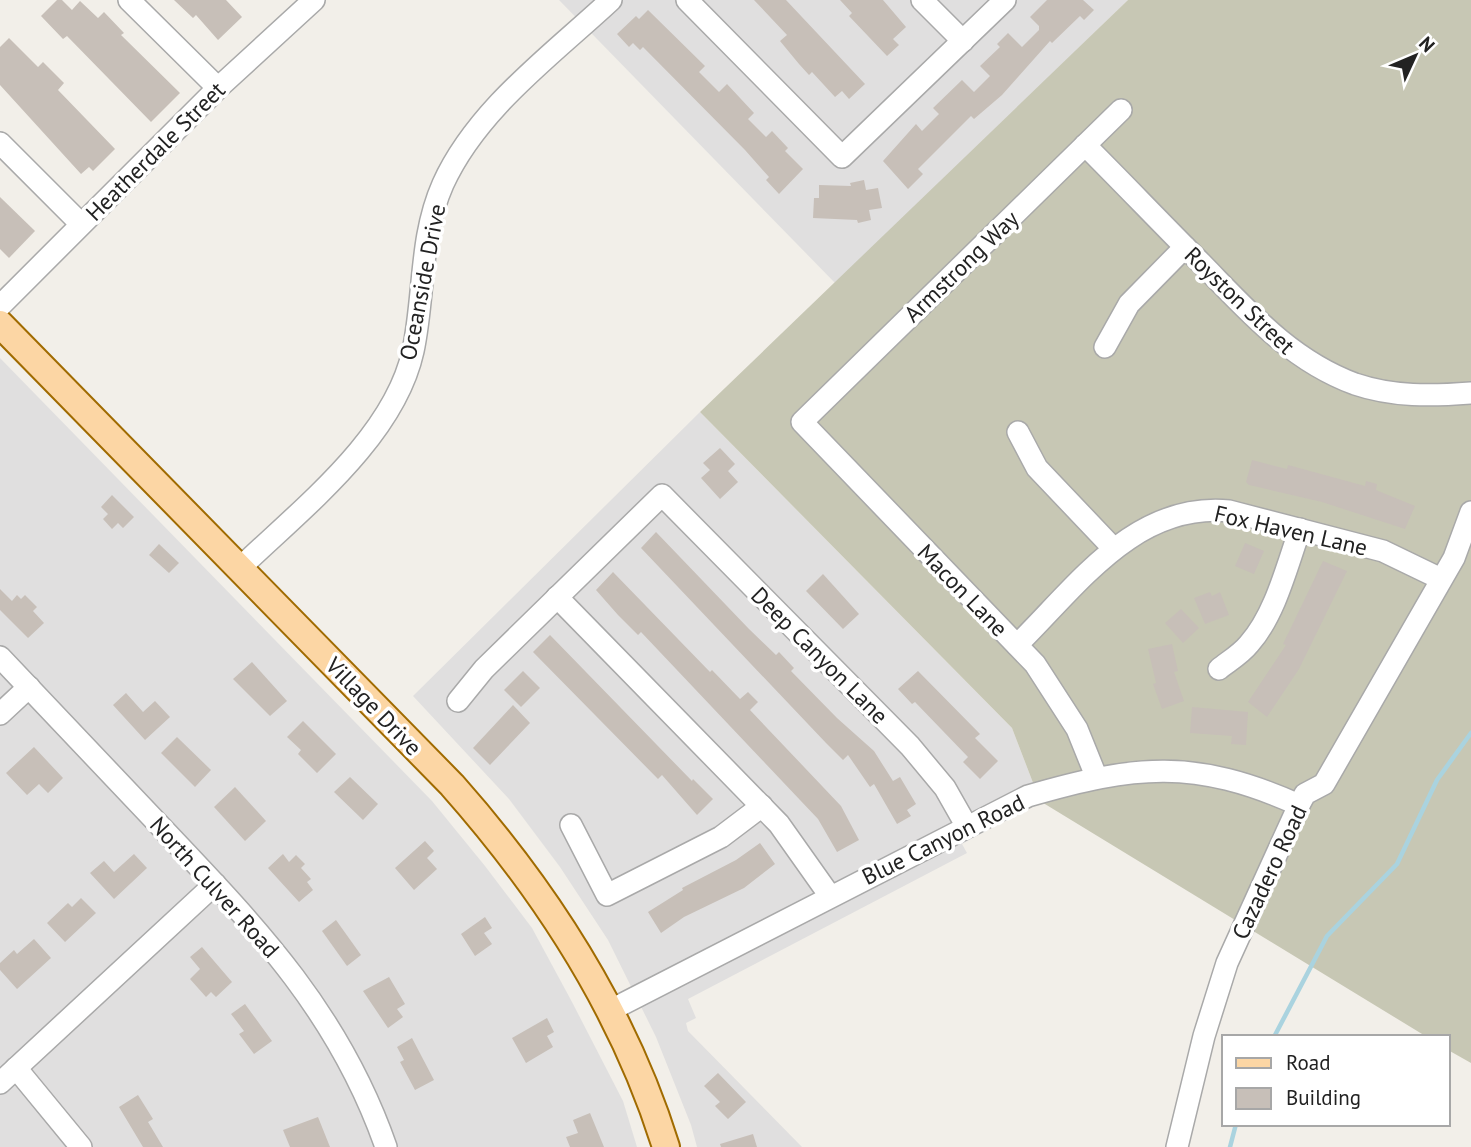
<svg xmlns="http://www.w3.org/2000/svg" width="1471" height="1147" viewBox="0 0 1471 1147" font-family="'PT Sans',sans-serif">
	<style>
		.residential { fill: #e0dfdf }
		.construction { fill: #c7c7b4 }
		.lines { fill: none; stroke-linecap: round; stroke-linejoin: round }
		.stream { stroke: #aad3df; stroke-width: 4.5 }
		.building { fill: #c7bfb8 }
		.minor-casing { stroke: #a9a9a9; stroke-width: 24 }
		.major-casing { stroke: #a06b00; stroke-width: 30 }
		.minor { stroke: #fff; stroke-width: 21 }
		.major { stroke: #fcd6a4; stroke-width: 26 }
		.labels { text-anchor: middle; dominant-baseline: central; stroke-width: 7; stroke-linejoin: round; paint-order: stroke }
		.street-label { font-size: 23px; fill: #222; stroke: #fff }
	</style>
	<rect width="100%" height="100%" fill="#f2efe9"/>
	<g class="residential">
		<polygon points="559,0 1128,0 836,284"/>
		<polygon points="0,358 432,801 485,866 532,928 572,1002 623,1101 637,1147 0,1147"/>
		<polygon points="700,412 1012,728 1040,801 962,844 967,853 688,999 696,1018 686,1023 688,1031 802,1147 697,1147 691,1125 656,1037 608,940 560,867 509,799 413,696"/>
	</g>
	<polygon class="construction" points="1128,0 1471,0 1471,1063 1448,1050 1448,1037 1427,1037 1040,801 1012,728 700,412"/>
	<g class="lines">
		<g class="stream">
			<polyline points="1274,1037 1327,936 1397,864 1437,780 1471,733"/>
			<polyline points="1230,1147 1236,1124"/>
		</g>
	</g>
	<g class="building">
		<polygon points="57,0 62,0 72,10 80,1 98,18 104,12 124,33 121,35 180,93 151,122 67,36 63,39 41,16"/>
		<polygon points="174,0 226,0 242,17 218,40 196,15 193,18"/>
		<polygon points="754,0 786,0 865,84 849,99 842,91 835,97 812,72 809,75 799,64 780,41 787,35"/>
		<polygon points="840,0 883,0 906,27 893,39 899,45 887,56 849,16 852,13"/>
		<polygon points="1047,0 1083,0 1094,10 1084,20 1080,16 1052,43 1050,41 1002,95 974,119 971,116 918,169 923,174 908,189 883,161 916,124 922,131 939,114 933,108 962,80 974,92 990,76 980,66 1000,47 997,44 1008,33 1022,47 1039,30 1039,26 1030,17"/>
		<polygon points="648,10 705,66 699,72 719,92 727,84 754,113 748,119 766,137 772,131 788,148 785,151 803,169 779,194 766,180 769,177 745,150 643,47 640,50 633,43 629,47 617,34 636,16 639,19"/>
		<polygon points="9,38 38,67 43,62 64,83 58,90 115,149 93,171 89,167 81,174 0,85 0,47"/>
		<polygon points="864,180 866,190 878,188 882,208 869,210 871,220 858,223 857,220 813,218 814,198 819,198 819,185 851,186 850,183"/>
		<polygon points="0,197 35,231 9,258 0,249"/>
		<polygon points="720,448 735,464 728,471 738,482 720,499 701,478 710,470 703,463"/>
		<polygon points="1252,460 1287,469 1288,465 1365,486 1366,481 1377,484 1376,490 1415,506 1405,529 1322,502 1249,485 1246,482"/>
		<polygon points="112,495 134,517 123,528 118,523 112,529 103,519 108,514 101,507"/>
		<polygon points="656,532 749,629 776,655 779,652 794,668 791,671 837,718 874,751 893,781 900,777 916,804 907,810 911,816 897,824 874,784 870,787 848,755 843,760 826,743 641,548"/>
		<polygon points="1245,543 1264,551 1254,574 1235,566"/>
		<polygon points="159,544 179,563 169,573 149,555"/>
		<polygon points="1323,561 1347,571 1299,669 1267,717 1248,702 1286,645 1283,644"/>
		<polygon points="613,572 710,672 712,670 740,699 748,692 758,702 750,710 841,806 859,840 837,852 818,819 800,800 641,632 638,635 618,615 596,590"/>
		<polygon points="823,574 859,614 843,629 806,591"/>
		<polygon points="0,589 12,601 17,595 21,599 25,595 37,607 33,611 44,623 28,638 0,610"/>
		<polygon points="1210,592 1212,596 1220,592 1229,615 1205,624 1194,598"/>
		<polygon points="1181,609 1199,628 1183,643 1165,623"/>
		<polygon points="550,635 692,781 693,779 713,799 697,815 662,775 658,779 533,652"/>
		<polygon points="1172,644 1178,671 1174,672 1184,701 1162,709 1153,684 1156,683 1148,649"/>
		<polygon points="252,662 287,701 270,716 233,679"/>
		<polygon points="523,671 540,688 521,707 504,690"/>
		<polygon points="918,671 980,734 975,738 998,761 980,779 963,762 968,757 915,702 912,704 898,689"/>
		<polygon points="126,693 143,712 155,701 170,717 145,740 113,705"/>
		<polygon points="513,705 530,723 490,765 473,748"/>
		<polygon points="1192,707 1248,712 1246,745 1231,744 1232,736 1190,733"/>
		<polygon points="303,721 336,754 317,773 298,754 301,750 287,737"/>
		<polygon points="177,737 211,770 195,787 161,753"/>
		<polygon points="34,747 63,778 48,793 39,784 27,795 6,773"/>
		<polygon points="350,777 378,804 363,820 334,792"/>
		<polygon points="235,787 266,821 245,841 214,807"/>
		<polygon points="425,841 434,851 427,858 437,869 414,890 395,868"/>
		<polygon points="760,843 775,864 744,888 684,917 661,933 648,912 683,890 682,888 736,860"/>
		<polygon points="134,854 147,868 114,899 90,873 104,861 114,872"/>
		<polygon points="283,854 289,862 296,855 305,864 301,868 311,879 307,882 313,890 299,902 268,868"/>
		<polygon points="81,898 96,913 65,942 47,923 68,903 72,907"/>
		<polygon points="485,917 492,928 484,933 492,944 475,956 461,934"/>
		<polygon points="336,920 361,955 347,966 322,931"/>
		<polygon points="34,939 51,958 17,989 0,970 0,963 14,950 17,954"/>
		<polygon points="202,947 232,982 216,997 211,992 206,997 190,979 200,969 190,957"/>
		<polygon points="389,977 405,1004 397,1009 403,1017 388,1028 363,991"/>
		<polygon points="245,1004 272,1041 254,1054 239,1034 244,1031 231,1014"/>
		<polygon points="547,1018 554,1032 547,1036 553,1047 526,1063 512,1038"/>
		<polygon points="412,1038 434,1080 415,1090 400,1062 404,1060 397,1047"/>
		<polygon points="718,1073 746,1102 728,1119 715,1106 720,1102 704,1086"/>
		<polygon points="138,1095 153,1119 148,1122 163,1147 143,1147 119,1107"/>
		<polygon points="590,1113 604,1147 570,1147 566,1137 578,1133 573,1120"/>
		<polygon points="318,1117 330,1147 290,1147 283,1130"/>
		<polygon points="753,1134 757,1147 721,1147 720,1144"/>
	</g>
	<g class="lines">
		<defs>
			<g id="minor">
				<polyline points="129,0 218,88"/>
				<polyline points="687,0 842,157 1005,0"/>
				<polyline points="922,0 963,41"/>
				<polyline points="0,143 81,224"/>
				<path d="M 1085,145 C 1124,184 1162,224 1201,263 C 1248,311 1290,360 1355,384 C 1393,397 1432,396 1471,393"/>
				<polyline points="0,306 218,88 314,0"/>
				<polyline points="1105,347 1129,304 1185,247"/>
				<polyline points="1018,432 1037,468 1114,549"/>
				<path d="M 239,569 C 301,509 394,438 413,351 C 425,295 419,238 443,184 C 477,109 552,55 611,0"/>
				<polyline points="557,597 779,824 830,896"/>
				<path d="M 1017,645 C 1078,585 1135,502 1229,511 L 1383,551 L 1441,579"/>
				<path d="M 0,657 C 55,715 110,773 165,831 C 260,931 340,1015 386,1147"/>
				<path d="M 1219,669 C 1229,661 1241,654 1249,644 C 1275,615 1287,566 1300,529"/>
				<polyline points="458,701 484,669 662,495 910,746 945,788 966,825"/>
				<polyline points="0,714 29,687"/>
				<polyline points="1096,776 1077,729 1035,664 802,422 1121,110"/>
				<polyline points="571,825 607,895 721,837 762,806"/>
				<path d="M 609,1011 L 1028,796 C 1135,765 1194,758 1299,805"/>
				<polyline points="16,1068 81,1147"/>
				<polyline points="0,1083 215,884"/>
				<polyline points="1177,1147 1204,1036 1227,963 1299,805 1305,794 1324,784 1454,558 1471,512"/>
			</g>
			<path id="major" d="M 0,324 L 452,785 C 546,891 624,1012 666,1147"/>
		</defs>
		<use href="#minor" class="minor-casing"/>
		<use href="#major" class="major-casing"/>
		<use href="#minor" class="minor"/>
		<use href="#major" class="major"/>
	</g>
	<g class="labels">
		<g class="street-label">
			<text transform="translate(155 151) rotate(-45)">Heatherdale Street</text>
			<text transform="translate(961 266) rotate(-44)">Armstrong Way</text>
			<text transform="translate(422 282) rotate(-79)">Oceanside Drive</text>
			<text transform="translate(1240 300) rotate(44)">Royston Street</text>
			<text transform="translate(1291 530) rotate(13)">Fox Haven Lane</text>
			<text transform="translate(963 590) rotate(46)">Macon Lane</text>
			<text transform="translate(820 655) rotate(45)">Deep Canyon Lane</text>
			<text transform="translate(374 706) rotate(46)">Village Drive</text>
			<text transform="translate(943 839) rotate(-26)">Blue Canyon Road</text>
			<text transform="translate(1269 872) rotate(-65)">Cazadero Road</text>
			<text transform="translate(215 887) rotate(48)">North Culver Road</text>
		</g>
	</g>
	<rect x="1222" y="1035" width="228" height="91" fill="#ffffff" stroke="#a7a7a7" stroke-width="2"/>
	<rect x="1236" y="1058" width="35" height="10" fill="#fcd6a4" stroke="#a7a7a7" stroke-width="2"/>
	<text x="1286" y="1070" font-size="21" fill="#222222">Road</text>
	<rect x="1236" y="1088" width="35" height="21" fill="#c7bfb8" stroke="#a7a7a7" stroke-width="2"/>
	<text x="1286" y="1105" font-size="21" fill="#222222">Building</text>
	<g transform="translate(1415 56) rotate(46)" stroke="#ffffff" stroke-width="5" paint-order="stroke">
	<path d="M0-5L12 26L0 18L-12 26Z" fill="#222222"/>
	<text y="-10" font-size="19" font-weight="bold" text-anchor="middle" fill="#222222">N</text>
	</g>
</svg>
